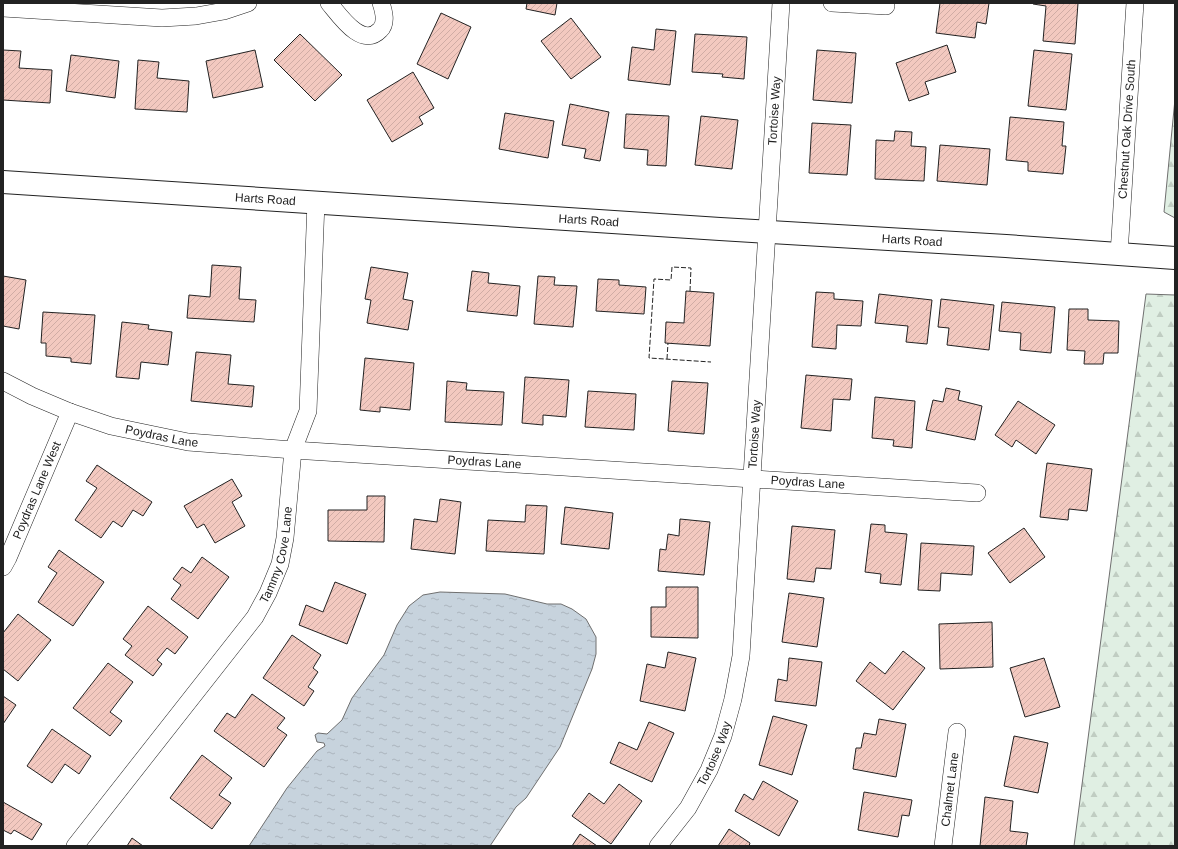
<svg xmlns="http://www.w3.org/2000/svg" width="1178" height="849" viewBox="0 0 1178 849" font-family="Helvetica,sans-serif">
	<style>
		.forest { fill: url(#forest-firs); stroke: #6f6f6f }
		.water { fill: url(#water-ripples); stroke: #6f6f6f }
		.building { fill: url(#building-hatch); stroke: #222 }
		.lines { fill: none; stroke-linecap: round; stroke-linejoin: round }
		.street-casing { stroke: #222; stroke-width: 18 }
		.secondary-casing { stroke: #222; stroke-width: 24 }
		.street { stroke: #fff; stroke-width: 17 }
		.secondary { stroke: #fff; stroke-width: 22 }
		.fence { stroke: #222; stroke-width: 1; stroke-dasharray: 5 2; stroke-linecap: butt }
		.labels { text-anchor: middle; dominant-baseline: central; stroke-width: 3; stroke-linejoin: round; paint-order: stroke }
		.street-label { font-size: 12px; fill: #222; stroke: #fff }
	</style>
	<defs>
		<pattern id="forest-firs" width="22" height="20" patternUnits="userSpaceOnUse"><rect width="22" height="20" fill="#e0efe3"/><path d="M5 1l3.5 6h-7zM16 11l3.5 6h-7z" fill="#c0cdc2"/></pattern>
		<pattern id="water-ripples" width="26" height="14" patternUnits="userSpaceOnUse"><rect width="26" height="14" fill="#c7d3dd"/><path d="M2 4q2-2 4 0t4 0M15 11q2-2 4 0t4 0" fill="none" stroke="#abb5bd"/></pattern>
		<pattern id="building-hatch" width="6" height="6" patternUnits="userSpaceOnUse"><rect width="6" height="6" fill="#f3c9c0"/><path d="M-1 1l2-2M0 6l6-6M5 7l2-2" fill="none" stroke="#d0aca5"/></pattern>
	</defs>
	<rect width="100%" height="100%" fill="#fff"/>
	<g class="forest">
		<polygon points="1175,99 1175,218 1164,212"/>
		<polygon points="1146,294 1175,295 1175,846 1074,846"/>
	</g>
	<polygon class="water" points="440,592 505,594 547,604 561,604 572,609 586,619 596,637 596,654 592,669 560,747 526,798 516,807 490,846 249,846 287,788 317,751 325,746 324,743 317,742 315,735 318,733 327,734 342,720 352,698 384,655 397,625 409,606 423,595"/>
	<g class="building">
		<polygon points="527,3 557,3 555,15 526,9"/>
		<polygon points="940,3 989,3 986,24 977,22 975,38 936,33"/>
		<polygon points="1033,3 1078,3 1075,44 1043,41 1046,6 1033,4"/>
		<polygon points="441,13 471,27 448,79 417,64"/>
		<polygon points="571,18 601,57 571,79 541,41"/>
		<polygon points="656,29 676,31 670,85 628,80 632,47 654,50"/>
		<polygon points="300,34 342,75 315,101 274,60"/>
		<polygon points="695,34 747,37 744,79 722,77 723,74 692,72"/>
		<polygon points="947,45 956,72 925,82 929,94 909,101 896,63"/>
		<polygon points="3,50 21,51 19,68 52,70 50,103 3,100"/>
		<polygon points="255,50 263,87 213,98 206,61"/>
		<polygon points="817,50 856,53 852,103 813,100"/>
		<polygon points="1034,50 1072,54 1066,110 1028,106"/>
		<polygon points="71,55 119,61 115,98 66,91"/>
		<polygon points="138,60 159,62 157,78 189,81 187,112 135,109"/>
		<polygon points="413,72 434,108 419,117 423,124 392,142 367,100"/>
		<polygon points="570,104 609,112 600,161 584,158 586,149 562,145"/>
		<polygon points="505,113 554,121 548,158 499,149"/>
		<polygon points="626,114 669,116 666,166 647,165 648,150 624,148"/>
		<polygon points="701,116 738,120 732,169 695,165"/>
		<polygon points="1010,117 1064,122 1062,146 1066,146 1063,174 1028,171 1028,162 1006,160"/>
		<polygon points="812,123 851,125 847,175 809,173"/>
		<polygon points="895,131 912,132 911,146 926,147 924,181 875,179 876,140 894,141"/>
		<polygon points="940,145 990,149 987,185 937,181"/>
		<polygon points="212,265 241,267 239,299 256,300 254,322 187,318 189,295 210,297"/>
		<polygon points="371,267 408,273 403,299 413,301 408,330 367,323 371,300 365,299"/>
		<polygon points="472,271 489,273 488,283 520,286 517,316 467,311"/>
		<polygon points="3,276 26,280 19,329 3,326"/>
		<polygon points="538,276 555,277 554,285 577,286 573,327 534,324"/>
		<polygon points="598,279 619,280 619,285 646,287 644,314 596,311"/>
		<polygon points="686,291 714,293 710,346 665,343 666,322 684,323"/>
		<polygon points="816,292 834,293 834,299 863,301 861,326 837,325 836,349 812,347"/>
		<polygon points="879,294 932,300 927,344 906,342 908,326 875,323"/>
		<polygon points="941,299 994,305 989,350 947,345 949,328 938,327"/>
		<polygon points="1002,302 1055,307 1051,353 1020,350 1021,333 999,331"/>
		<polygon points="1069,309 1088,309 1088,320 1119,321 1118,353 1104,353 1103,364 1084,364 1085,351 1067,350"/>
		<polygon points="43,312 95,315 91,364 71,362 71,358 46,356 46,343 41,343"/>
		<polygon points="122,322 149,325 148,329 172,332 168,365 141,362 139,379 116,377"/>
		<polygon points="196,352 231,355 228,384 254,386 252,407 191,401"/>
		<polygon points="365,358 414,363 410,410 380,407 380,412 360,410"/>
		<polygon points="806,375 852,379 850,400 833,399 831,431 801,428"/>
		<polygon points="525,377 569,380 566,417 543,415 543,425 522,423"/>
		<polygon points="447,381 467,383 466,390 504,392 502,425 445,422"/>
		<polygon points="672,381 708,383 704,434 668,431"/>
		<polygon points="946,388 960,391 958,400 982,406 975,440 926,430 933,400 943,402"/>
		<polygon points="588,391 636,394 634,430 585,427"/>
		<polygon points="875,397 915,401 912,448 893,446 894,440 872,438"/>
		<polygon points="1018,401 1055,425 1036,454 1016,440 1012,447 995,435"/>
		<polygon points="1047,463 1092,469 1087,511 1069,509 1068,520 1040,517"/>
		<polygon points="97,465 152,502 143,516 133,510 122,527 113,521 101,538 75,520 97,488 86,481"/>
		<polygon points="232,479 242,496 232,502 245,526 215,543 204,524 197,528 184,506"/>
		<polygon points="367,496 385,496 384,542 328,541 328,510 367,510"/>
		<polygon points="440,499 461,502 455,554 411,549 414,519 437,522"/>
		<polygon points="526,505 547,506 544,554 486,551 488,520 525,522"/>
		<polygon points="565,507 613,513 609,549 561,544"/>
		<polygon points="680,519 710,522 704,575 658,571 660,549 666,550 668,534 679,536"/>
		<polygon points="871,524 885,525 885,532 907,534 901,585 880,583 881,574 865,572"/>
		<polygon points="792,526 835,530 831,569 816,568 814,582 787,579"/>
		<polygon points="1024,528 1045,557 1010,583 988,553"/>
		<polygon points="921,543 974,546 972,575 941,573 940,591 918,590"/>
		<polygon points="59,550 104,582 73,626 38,602 57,573 48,567"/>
		<polygon points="202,557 229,577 198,619 171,599 181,585 173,579 182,567 191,573"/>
		<polygon points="335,582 366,594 347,644 299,625 306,605 323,612"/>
		<polygon points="666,587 698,587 698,638 651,637 651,607 666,607"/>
		<polygon points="789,593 824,598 817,647 782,642"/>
		<polygon points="148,606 188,637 175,654 167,648 157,660 162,664 153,676 125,655 132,646 123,639"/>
		<polygon points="18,614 51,640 18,681 3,669 3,633"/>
		<polygon points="992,622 993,667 940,669 939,624"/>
		<polygon points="292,635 321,655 313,668 318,672 308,687 314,691 304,706 263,678"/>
		<polygon points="903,651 925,668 893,710 856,681 870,662 885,674"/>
		<polygon points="668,652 696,658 685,711 640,701 647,664 665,668"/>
		<polygon points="789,658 822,662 816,706 775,701 778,679 787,681"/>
		<polygon points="1044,658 1060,707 1025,717 1010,668"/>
		<polygon points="108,663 133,682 110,712 122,721 110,736 73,708"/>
		<polygon points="252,694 285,718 277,728 287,735 264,767 214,731 227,713 235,718"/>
		<polygon points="3,696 16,705 3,724"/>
		<polygon points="773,716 807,725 792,775 759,765"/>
		<polygon points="879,719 906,724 896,777 853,769 856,748 861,748 864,733 876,735"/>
		<polygon points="649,722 674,733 652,782 610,763 619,742 637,750"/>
		<polygon points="52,729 91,756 79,774 65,764 52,783 27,766"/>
		<polygon points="1014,736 1048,743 1038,793 1004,786"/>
		<polygon points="202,755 232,778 219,795 231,803 212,829 170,798"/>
		<polygon points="763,781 798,801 779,836 735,811 744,794 753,800"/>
		<polygon points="619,784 642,801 611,844 572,816 589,793 604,804"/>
		<polygon points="864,792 912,800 909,816 902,815 898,837 858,830"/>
		<polygon points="985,797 1013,801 1010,831 1028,833 1026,846 980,846"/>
		<polygon points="3,802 42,824 32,840 14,830 11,834 3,830"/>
		<polygon points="729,829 750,843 749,846 718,846"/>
		<polygon points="580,834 597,846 572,846"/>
		<polygon points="132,838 143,846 127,846"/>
	</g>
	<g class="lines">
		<defs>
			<g id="street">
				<path d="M 329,3 C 340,16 362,49 380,30 C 387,23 384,12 381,3"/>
				<polyline points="832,3 886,6"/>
				<polyline points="3,8 162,18 196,16 224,11 248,3"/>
				<path id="s1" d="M 1119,254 L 1135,3"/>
				<path id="s2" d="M 3,381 L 32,396 L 70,412 L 111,426 L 188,442 L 293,450 L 977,493"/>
				<path id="s3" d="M 3,567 L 8,558 L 70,412"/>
				<path id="s4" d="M 75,846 L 255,617 L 268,593 L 280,564 L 285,538 L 293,450 L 308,411 L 316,202"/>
				<path id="s5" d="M 658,846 L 688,808 L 709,770 L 723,736 L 733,699 L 741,656 L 781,3"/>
				<path id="s6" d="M 943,846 L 957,732"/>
			</g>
			<g id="secondary">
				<path id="s7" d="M 3,182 L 720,229 L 1006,246 L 1175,258"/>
			</g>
		</defs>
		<use href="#street" class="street-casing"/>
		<use href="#secondary" class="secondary-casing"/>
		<use href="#street" class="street"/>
		<use href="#secondary" class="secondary"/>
		<g class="fence">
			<polyline points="690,291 691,268 672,267 671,280 654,279 649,358 711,362"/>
			<polyline points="667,359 668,343"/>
		</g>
	</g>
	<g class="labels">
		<g class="street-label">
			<text stroke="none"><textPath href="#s5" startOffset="757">Tortoise Way</textPath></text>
			<text stroke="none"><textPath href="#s1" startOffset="125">Chestnut Oak Drive South</textPath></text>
			<text stroke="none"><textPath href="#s7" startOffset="263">Harts Road</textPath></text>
			<text stroke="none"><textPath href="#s7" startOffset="587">Harts Road</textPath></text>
			<text stroke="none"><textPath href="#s7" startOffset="911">Harts Road</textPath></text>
			<text stroke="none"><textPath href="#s5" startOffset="433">Tortoise Way</textPath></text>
			<text stroke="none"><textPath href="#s2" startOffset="169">Poydras Lane</textPath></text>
			<text stroke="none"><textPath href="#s2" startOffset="493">Poydras Lane</textPath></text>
			<text stroke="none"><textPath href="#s2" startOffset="817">Poydras Lane</textPath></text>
			<text stroke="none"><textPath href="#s3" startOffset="84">Poydras Lane West</textPath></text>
			<text stroke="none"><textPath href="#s4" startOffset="358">Tammy Cove Lane</textPath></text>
			<text stroke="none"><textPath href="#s5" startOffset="109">Tortoise Way</textPath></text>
			<text stroke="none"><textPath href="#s6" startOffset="57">Chalmet Lane</textPath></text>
		</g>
	</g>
	<rect width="1178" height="849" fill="none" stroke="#222222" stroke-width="8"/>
</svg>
